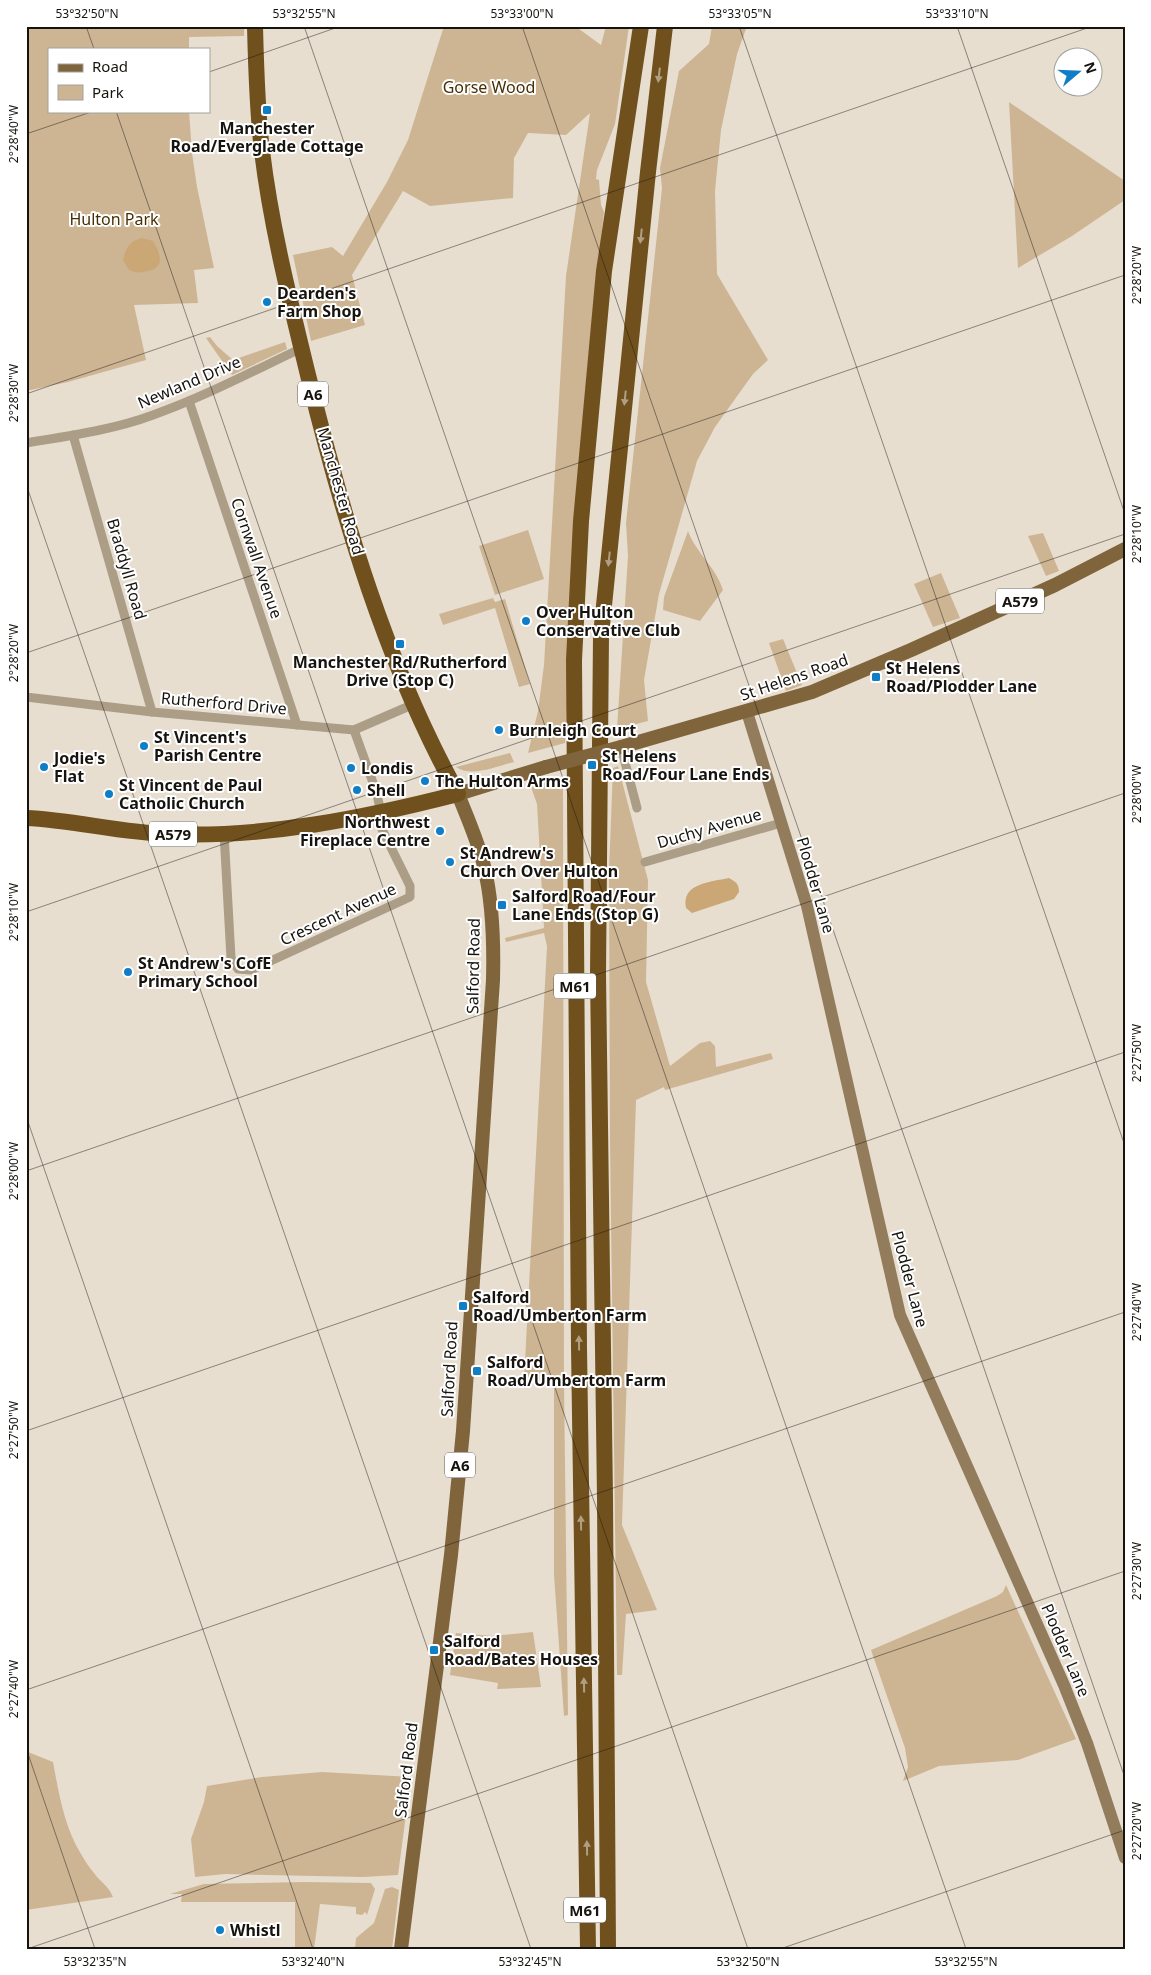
<svg xmlns="http://www.w3.org/2000/svg" width="1151" height="1975" viewBox="0 0 1151 1975" font-family="'Noto Sans',sans-serif">
	<style>
		.green { fill: #cdb594 }
		.water { fill: #caa774 }
		.lines { fill: none; stroke-linecap: round; stroke-linejoin: round }
		.street { stroke: #ac9d87; stroke-width: 9 }
		.secondary { stroke: #937c5c; stroke-width: 12 }
		.primary { stroke: #80653c; stroke-width: 14 }
		.highway { stroke: #70511e; stroke-width: 16 }
		.primary-bridge { stroke: #80653c; stroke-width: 14 }
		.oneway { fill: #b09f83 }
		.ticks { fill: none; stroke: #17140f; stroke-width: 1; stroke-opacity: 0.45 }
		.poi-dot { fill: #107dc7; stroke: #fff; stroke-width: 2 }
		.labels { text-anchor: middle; dominant-baseline: central; stroke-width: 4; stroke-linejoin: round; paint-order: stroke }
		.shield { fill: #fff; stroke: #5d5a57; stroke-width: 1 }
		.shield-label { font-size: 15px; font-weight: bold; fill: #17140f }
		.park-label { font-size: 16px; fill: #472f04; stroke: #fff }
		.poi-label { font-size: 16px; font-weight: bold; fill: #17140f; stroke: #fff; text-anchor: start }
		.street-label { font-size: 16px; fill: #17140f; stroke: #fff }
		.neatline { fill: none; stroke: #17140f; stroke-width: 2 }
		.ticks-label { font-size: 12px; text-anchor: middle; fill: #17140f }
	</style>
	<rect width="100%" height="100%" fill="#e7ded0"/>
	<g class="green">
		<polygon points="26,26 244,26 244,36 189,37 189,49 49,49 49,111 189,111 192,153 197,187 214,268 194,270 198,303 134,305 146,360 68,382 26,391"/>
		<polygon points="444,26 575,26 601,45 606,26 629,26 615,124 597,170 596,179 599,180 601,205 604,212 587,372 565,743 528,753 538,711 544,665 566,276 590,113 566,135 528,133 514,158 513,198 430,206 403,191 352,275 365,325 311,341 293,255 332,247 343,256 387,182 408,140"/>
		<polygon points="712,26 747,26 737,54 721,130 715,191 717,274 768,360 753,374 715,427 697,461 659,594 644,680 648,721 617,729 628,556 626,523 662,188 660,168 679,71 709,44"/>
		<polygon points="1009,102 1125,181 1125,200 1072,236 1018,268"/>
		<polygon points="210,337 217,346 233,360 285,342 287,349 232,375 206,338"/>
		<polygon points="528,530 544,579 495,595 479,546"/>
		<path d="M 688,531 C 696,553 716,567 723,590 L 700,621 L 663,610 L 664,597 Z"/>
		<polygon points="1043,533 1059,571 1046,576 1028,536"/>
		<polygon points="941,573 960,618 933,627 914,584"/>
		<polygon points="493,598 495,602 505,599 530,684 519,687 495,608 443,625 439,614"/>
		<polygon points="783,639 802,685 786,691 769,643"/>
		<path d="M 510,753 L 514,762 C 497,766 471,778 456,767 Z"/>
		<polygon points="618,766 648,880 646,982 670,1066 700,1043 710,1041 715,1046 716,1067 771,1053 773,1059 665,1090 664,1087 636,1100 622,1525 657,1610 626,1614 622,1675 617,1675 610,1142 609,871 613,768"/>
		<polygon points="549,781 550,785 563,781 564,1380 568,1715 564,1716 554,1575 554,1380 524,1380 547,946 544,933 506,942 505,938 544,928 537,804 531,787"/>
		<polygon points="1006,1585 1076,1739 1018,1760 939,1766 903,1781 908,1767 905,1748 871,1650 997,1596 1003,1592"/>
		<polygon points="533,1632 541,1687 497,1689 498,1683 450,1675 456,1633 493,1636"/>
		<path d="M 29,1743 L 28,1752 L 53,1762 C 59,1794 64,1826 81,1854 C 85,1861 89,1867 94,1873 C 101,1883 108,1885 113,1897 L 26,1910 L 26,1744 Z"/>
		<polygon points="322,1772 411,1777 398,1875 363,1877 225,1874 195,1877 191,1839 204,1802 207,1786 262,1777"/>
		<polygon points="304,1882 371,1883 375,1889 367,1915 365,1912 362,1915 356,1914 356,1907 320,1904 314,1949 295,1949 295,1902 181,1902 182,1894 170,1894 204,1884"/>
		<polygon points="392,1887 399,1890 392,1949 355,1949 356,1938 374,1923 385,1889"/>
	</g>
	<g class="water">
		<path d="M 142,238 L 153,241 C 160,252 166,268 148,271 C 140,273 136,273 129,270 L 123,260 C 126,248 129,241 142,238 Z"/>
		<path d="M 729,878 C 736,882 739,884 739,892 L 734,899 L 692,913 L 686,908 C 681,883 711,882 729,878 Z"/>
	</g>
	<g class="lines">
		<g class="street">
			<polyline points="189,401 297,725"/>
			<polyline points="73,435 152,712"/>
			<path d="M 26,443 C 68,436 113,430 153,415 C 204,397 253,371 302,348"/>
			<polyline points="26,697 152,712 354,730 414,704"/>
			<polyline points="354,730 376,791 381,812"/>
			<polyline points="621,747 637,808"/>
			<polyline points="224,833 231,958 238,969 251,970 410,897 410,886 374,813"/>
			<polyline points="645,862 781,823"/>
		</g>
		<polyline class="secondary" points="747,712 807,906 900,1315 1064,1685 1087,1743 1125,1858"/>
		<g class="primary">
			<polyline points="621,747 812,692 911,650 1055,585 1125,549"/>
			<path d="M 401,1949 L 451,1555 L 463,1431 L 493,980 C 494,941 493,903 484,866 C 478,841 467,817 458,794 L 546,767"/>
		</g>
		<g class="highway">
			<path d="M 26,818 C 74,820 121,833 169,834 C 266,838 364,818 458,794 C 386,664 343,518 308,375 C 290,301 271,226 262,151 C 257,109 256,68 255,26"/>
			<polyline points="588,1949 579,1348 574,660 581,521 604,271 641,26"/>
			<polyline points="608,1949 605,1498 598,975 601,635 648,172 665,26"/>
		</g>
		<polyline class="primary-bridge" points="546,767 621,747"/>
	</g>
	<defs><path id="oneway-solid" d="M-6-.8H1V-3.2L6.5 0L1 3.2V.8H-6Z" transform="scale(1.25)"/></defs>
	<g class="oneway">
		<use href="#oneway-solid" transform="translate(659 75) rotate(97)"/>
		<use href="#oneway-solid" transform="translate(641 236) rotate(96)"/>
		<use href="#oneway-solid" transform="translate(625 398) rotate(96)"/>
		<use href="#oneway-solid" transform="translate(609 559) rotate(96)"/>
		<use href="#oneway-solid" transform="translate(579 1343) rotate(-91)"/>
		<use href="#oneway-solid" transform="translate(581 1523) rotate(-91)"/>
		<use href="#oneway-solid" transform="translate(584 1685) rotate(-91)"/>
		<use href="#oneway-solid" transform="translate(587 1848) rotate(-91)"/>
	</g>
	<path class="ticks" d="M 86,26 L 94,49M 304,26 L 966,1949M 522,26 L 1125,1778M 739,26 L 1125,1146M 957,26 L 1125,514M 209,72 L 341,26M 116,111 L 748,1949M 26,134 L 94,111M 26,394 L 1093,26M 26,484 L 531,1949M 26,653 L 1125,275M 26,912 L 1125,534M 26,1116 L 313,1949M 26,1171 L 1125,793M 26,1431 L 1125,1052M 26,1690 L 1125,1312M 26,1748 L 95,1949M 27,1949 L 1125,1571M 780,1949 L 1125,1830"/>
	<g class="poi-dot">
		<rect x="262" y="105" width="10" height="10" rx="2.5"/>
		<circle cx="267" cy="302" r="5"/>
		<circle cx="526" cy="621" r="5"/>
		<rect x="395" y="639" width="10" height="10" rx="2.5"/>
		<rect x="871" y="672" width="10" height="10" rx="2.5"/>
		<circle cx="499" cy="730" r="5"/>
		<circle cx="144" cy="746" r="5"/>
		<rect x="587" y="760" width="10" height="10" rx="2.5"/>
		<circle cx="44" cy="767" r="5"/>
		<circle cx="351" cy="768" r="5"/>
		<circle cx="425" cy="781" r="5"/>
		<circle cx="357" cy="790" r="5"/>
		<circle cx="109" cy="794" r="5"/>
		<circle cx="440" cy="831" r="5"/>
		<circle cx="450" cy="862" r="5"/>
		<rect x="497" y="900" width="10" height="10" rx="2.5"/>
		<circle cx="128" cy="972" r="5"/>
		<rect x="458" y="1301" width="10" height="10" rx="2.5"/>
		<rect x="472" y="1366" width="10" height="10" rx="2.5"/>
		<rect x="429" y="1645" width="10" height="10" rx="2.5"/>
		<circle cx="220" cy="1930" r="5"/>
	</g>
	<g class="labels">
		<g class="shield">
			<rect x="298" y="381.5" width="30" height="25" rx="4"/>
			<rect x="996" y="588.5" width="48" height="25" rx="4"/>
			<rect x="149" y="821.5" width="48" height="25" rx="4"/>
			<rect x="554" y="973.5" width="42" height="25" rx="4"/>
			<rect x="445" y="1452.5" width="30" height="25" rx="4"/>
			<rect x="564" y="1897.5" width="42" height="25" rx="4"/>
		</g>
		<g class="shield-label">
			<text x="313" y="394">A6</text>
			<text x="1020" y="601">A579</text>
			<text x="173" y="834">A579</text>
			<text x="575" y="986">M61</text>
			<text x="460" y="1465">A6</text>
			<text x="585" y="1910">M61</text>
		</g>
		<g class="park-label">
			<text x="489" y="87">Gorse Wood</text>
			<text x="114" y="219">Hulton Park</text>
		</g>
		<g class="poi-label">
			<text x="267" y="128" text-anchor="middle">Manchester<tspan x="267" dy="18">Road/Everglade Cottage</tspan></text>
			<text x="277" y="293">Dearden's<tspan x="277" dy="18">Farm Shop</tspan></text>
			<text x="536" y="612">Over Hulton<tspan x="536" dy="18">Conservative Club</tspan></text>
			<text x="400" y="662" text-anchor="middle">Manchester Rd/Rutherford<tspan x="400" dy="18">Drive (Stop C)</tspan></text>
			<text x="886" y="668">St Helens<tspan x="886" dy="18">Road/Plodder Lane</tspan></text>
			<text x="509" y="730">Burnleigh Court</text>
			<text x="154" y="737">St Vincent's<tspan x="154" dy="18">Parish Centre</tspan></text>
			<text x="602" y="756">St Helens<tspan x="602" dy="18">Road/Four Lane Ends</tspan></text>
			<text x="54" y="758">Jodie's<tspan x="54" dy="18">Flat</tspan></text>
			<text x="361" y="768">Londis</text>
			<text x="435" y="781">The Hulton Arms</text>
			<text x="119" y="785">St Vincent de Paul<tspan x="119" dy="18">Catholic Church</tspan></text>
			<text x="367" y="790">Shell</text>
			<text x="430" y="822" text-anchor="end">Northwest<tspan x="430" dy="18">Fireplace Centre</tspan></text>
			<text x="460" y="853">St Andrew's<tspan x="460" dy="18">Church Over Hulton</tspan></text>
			<text x="512" y="896">Salford Road/Four<tspan x="512" dy="18">Lane Ends (Stop G)</tspan></text>
			<text x="138" y="963">St Andrew's CofE<tspan x="138" dy="18">Primary School</tspan></text>
			<text x="473" y="1297">Salford<tspan x="473" dy="18">Road/Umberton Farm</tspan></text>
			<text x="487" y="1362">Salford<tspan x="487" dy="18">Road/Umbertom Farm</tspan></text>
			<text x="444" y="1641">Salford<tspan x="444" dy="18">Road/Bates Houses</tspan></text>
			<text x="230" y="1930">Whistl</text>
		</g>
		<g class="street-label">
			<text transform="translate(189 382) rotate(-23)">Newland Drive</text>
			<text transform="translate(341 491) rotate(74)">Manchester Road</text>
			<text transform="translate(257 558) rotate(71)">Cornwall Avenue</text>
			<text transform="translate(127 569) rotate(74)">Braddyll Road</text>
			<text transform="translate(794 677) rotate(-19)">St Helens Road</text>
			<text transform="translate(224 703) rotate(5)">Rutherford Drive</text>
			<text transform="translate(709 828) rotate(-16)">Duchy Avenue</text>
			<text transform="translate(816 885) rotate(74)">Plodder Lane</text>
			<text transform="translate(338 914) rotate(-25)">Crescent Avenue</text>
			<text transform="translate(473 966) rotate(-89)">Salford Road</text>
			<text transform="translate(910 1279) rotate(75)">Plodder Lane</text>
			<text transform="translate(449 1369) rotate(-87)">Salford Road</text>
			<text transform="translate(1066 1650) rotate(67)">Plodder Lane</text>
			<text transform="translate(406 1770) rotate(-83)">Salford Road</text>
		</g>
	</g>
	<rect width="1151" height="1975" fill="none" stroke="#ffffff" stroke-width="55"/>
	<rect x="48" y="48" width="162" height="65" fill="#ffffff" stroke="#a2a19f"/>
	<rect x="58" y="64" width="25" height="8" fill="#80653c" stroke="#a2a19f"/>
	<text x="92" y="72" font-size="15" fill="#17140f">Road</text>
	<rect x="58" y="85" width="25" height="15" fill="#cdb594" stroke="#a2a19f"/>
	<text x="92" y="98" font-size="15" fill="#17140f">Park</text>
	<g transform="translate(1078 72) rotate(71)"><circle r="24" fill="#ffffff" stroke="#a2a19f"/>
	<path d="M0-4L9 19L0 12L-9 19Z" fill="#107dc7"/>
	<text y="-8" font-size="14" font-weight="bold" text-anchor="middle" fill="#17140f">N</text>
	</g>
	<rect x="28" y="28" width="1096" height="1920" class="neatline"/>
	<g class="ticks-label">
		<text x="87" y="18">53°32'50"N</text>
		<text x="304" y="18">53°32'55"N</text>
		<text x="522" y="18">53°33'00"N</text>
		<text x="740" y="18">53°33'05"N</text>
		<text x="957" y="18">53°33'10"N</text>
		<text transform="translate(14 134) rotate(-90)" y="4">2°28'40"W</text>
		<text transform="translate(1137 275) rotate(-90)" y="4">2°28'20"W</text>
		<text transform="translate(14 393) rotate(-90)" y="4">2°28'30"W</text>
		<text transform="translate(1137 534) rotate(-90)" y="4">2°28'10"W</text>
		<text transform="translate(14 653) rotate(-90)" y="4">2°28'20"W</text>
		<text transform="translate(1137 794) rotate(-90)" y="4">2°28'00"W</text>
		<text transform="translate(14 912) rotate(-90)" y="4">2°28'10"W</text>
		<text transform="translate(1137 1053) rotate(-90)" y="4">2°27'50"W</text>
		<text transform="translate(14 1171) rotate(-90)" y="4">2°28'00"W</text>
		<text transform="translate(1137 1312) rotate(-90)" y="4">2°27'40"W</text>
		<text transform="translate(14 1430) rotate(-90)" y="4">2°27'50"W</text>
		<text transform="translate(1137 1571) rotate(-90)" y="4">2°27'30"W</text>
		<text transform="translate(14 1689) rotate(-90)" y="4">2°27'40"W</text>
		<text transform="translate(1137 1831) rotate(-90)" y="4">2°27'20"W</text>
		<text x="95" y="1966">53°32'35"N</text>
		<text x="313" y="1966">53°32'40"N</text>
		<text x="530" y="1966">53°32'45"N</text>
		<text x="748" y="1966">53°32'50"N</text>
		<text x="966" y="1966">53°32'55"N</text>
	</g>
</svg>
